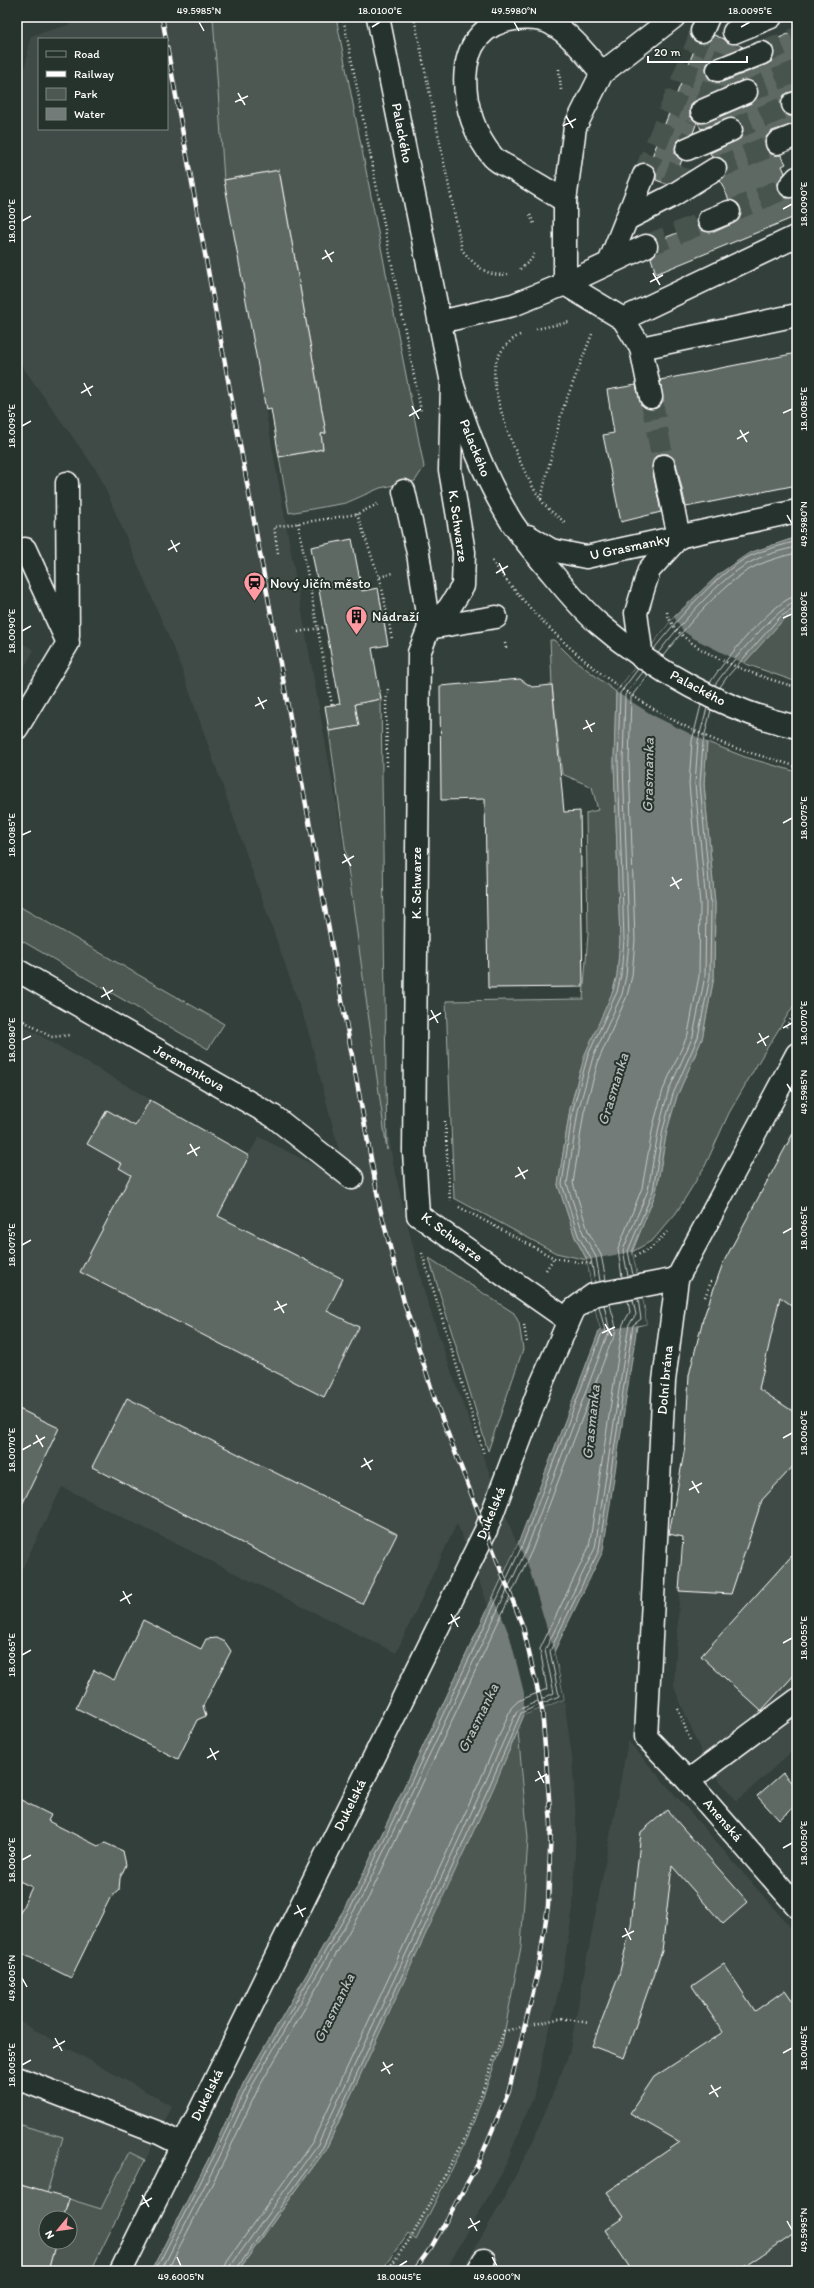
<svg xmlns="http://www.w3.org/2000/svg" width="814" height="2288" viewBox="0 0 814 2288" font-family="Itim,sans-serif">
	<style>
		.built { fill: #404c47; fill-rule: evenodd }
		.green { fill: #4d5853; stroke: #a6aca9 }
		.water { fill: #737b78; stroke: #abb0ae }
		.pier { fill: #333f3a }
		.lines { fill: none; stroke-linecap: round; stroke-linejoin: round }
		.shore { stroke: #c7cac9; stroke-width: 1 }
		.building { fill: #5f6964; stroke: #fff }
		.minor-tunnel { stroke: #47524e; stroke-width: 22; stroke-dasharray: 22 11; stroke-linecap: butt }
		.minor-casing { stroke: #fff; stroke-width: 25 }
		.path { stroke: #fff; stroke-width: 2.5; stroke-dasharray: 1 3; stroke-linecap: butt }
		.minor { stroke: #26332d; stroke-width: 22 }
		.rail-casing { stroke: #fff; stroke-width: 4.5 }
		.rail { stroke: #26332d; stroke-width: 3; stroke-dasharray: 9; stroke-linecap: butt }
		.ticks { fill: none; stroke: #fff; stroke-width: 1.5 }
		.labels { text-anchor: middle; dominant-baseline: central; stroke-width: 4; stroke-linejoin: round; paint-order: stroke }
		.street-label { font-size: 14px; fill: #fff; stroke: #26332d }
		.poi-label { font-size: 14px; fill: #fff; stroke: #26332d; text-anchor: start }
		.water-label { font-size: 15px; font-style: italic; fill: #b9bdbc; stroke: #26332d }
		.neatline { fill: none; stroke: #fff; stroke-width: 1.5 }
		.ticks-label { font-size: 10px; text-anchor: middle; fill: #fff }
	</style>
	<rect width="100%" height="100%" fill="#333f3a"/>
	<filter id="ink" filterUnits="userSpaceOnUse"><feTurbulence type="fractalNoise" baseFrequency=".025" numOctaves="2"/><feDisplacementMap in="SourceGraphic" scale="8" xChannelSelector="R" yChannelSelector="G"/><feConvolveMatrix kernelMatrix="1 2 1 2 8 2 1 2 1" color-interpolation-filters="sRGB"/></filter>
	<g filter="url(#ink)">
		<g class="built">
			<path d="M 95,17 L 213,17 L 224,180 L 338,813 L 394,1169 L 425,1295 L 459,1394 L 546,1620 L 561,1678 L 572,1757 L 576,1823 L 573,1908 L 562,1977 L 533,2098 L 502,2173 L 445,2271 L 384,2271 L 410,2233 L 527,1824 L 522,1762 L 513,1687 L 499,1634 L 457,1523 L 396,1653 L 62,1487 L 17,1579 L 17,1022 L 248,1156 L 259,1137 L 347,1182 L 308,1030 L 177,656 L 99,474 L 17,359 L 17,78 L 24,73 L 31,36 ZM 39,39 L 167,39 L 167,129 L 39,129 Z"/>
			<polygon points="17,640 34,650 17,680"/>
			<polygon points="797,1257 797,1747 737,1801 707,1766 674,1687 683,1537 669,1534 685,1456 689,1375 702,1320 723,1263 774,1292"/>
			<polygon points="628,1741 797,1935 797,2271 462,2270 502,2202 534,2139 569,2054"/>
			<path d="M 17,2020 L 172,2106 L 91,2271 L 17,2271 ZM 46,2218 L 70,2218 L 70,2242 L 46,2242 Z"/>
		</g>
		<g class="green">
			<polygon points="213,17 336,17 424,467 415,481 380,488 346,503 289,513 279,457 323,449 321,434 326,433 280,175 274,171 224,180"/>
			<polygon points="797,610 797,682 743,663 783,620"/>
			<polygon points="550,640 554,640 571,657 616,692 614,762 620,940 617,975 613,991 579,1074 570,1109 558,1185 575,1237 587,1260 556,1253 454,1198 446,1001 583,999 588,934 586,813 598,810 592,787 562,774 552,685"/>
			<polygon points="381,699 387,1150 329,731 358,726 355,704"/>
			<polygon points="707,742 745,757 797,772 797,1000 762,1056 729,1113 705,1166 676,1213 653,1240 632,1252 656,1192 667,1130 677,1096 702,1039 714,977 715,904 704,784"/>
			<polygon points="17,905 224,1024 208,1049 17,938"/>
			<polygon points="429,1258 514,1313 519,1323 523,1349 488,1451"/>
			<polygon points="518,1731 528,1838 521,1947 502,2044 468,2137 416,2240 408,2233 381,2271 238,2271 326,2149"/>
			<polygon points="17,2124 63,2137 47,2193 17,2184"/>
			<polygon points="129,2152 145,2160 91,2271 48,2271 56,2242 70,2242 70,2218 63,2218 69,2199 101,2209"/>
		</g>
		<polygon class="water" points="797,537 797,610 783,620 730,679 720,695 707,742 704,784 715,904 714,977 702,1039 677,1096 667,1130 656,1192 632,1252 645,1311 646,1324 637,1326 603,1551 554,1652 564,1699 524,1715 493,1789 326,2149 238,2271 151,2271 211,2154 244,2082 355,1891 518,1544 599,1331 601,1330 597,1317 587,1260 575,1237 558,1185 570,1109 585,1054 613,991 617,975 620,940 614,762 616,692 674,617 719,574 749,553"/>
		<g class="pier">
			<polygon points="674,617 683,631 693,638 745,664 731,681 721,696 709,743 654,716 616,692"/>
			<polygon points="632,1252 645,1311 646,1324 601,1330 597,1317 587,1260"/>
			<polygon points="518,1544 529,1568 554,1652 564,1699 524,1715 524,1693 510,1637 494,1597"/>
		</g>
		<g class="lines">
			<g class="shore">
				<path d="M 653,650 C 676,621 717,573 750,556 C 765,549 781,546 797,541"/>
				<path d="M 658,653 C 680,625 721,576 753,561 C 767,554 782,550 797,547"/>
				<path d="M 663,656 C 684,629 725,580 756,566 C 769,560 783,556 797,553"/>
				<path d="M 710,683 C 721,664 776,597 797,596"/>
				<path d="M 715,685 C 725,669 780,603 797,602"/>
				<polyline points="720,687 727,677 780,617 797,607"/>
				<polyline points="633,1275 628,1251 653,1191 663,1129 673,1094 698,1037 710,977 711,904 700,784 703,742 711,710"/>
				<polyline points="628,1276 623,1250 648,1190 659,1127 668,1092 693,1036 705,976 706,904 695,784 698,741 707,708"/>
				<polyline points="622,1277 618,1249 642,1188 653,1126 663,1090 688,1034 699,976 700,904 689,784 692,741 701,705"/>
				<polyline points="606,1280 601,1255 588,1231 573,1183 584,1112 599,1059 627,996 632,976 635,940 629,762 631,697 648,675"/>
				<polyline points="600,1281 596,1257 583,1233 567,1184 578,1111 593,1057 622,994 626,976 629,940 623,762 625,695 643,672"/>
				<polyline points="595,1282 591,1259 578,1235 562,1184 573,1109 588,1055 617,992 621,975 624,940 618,762 620,693 638,669"/>
				<polyline points="155,2271 214,2156 248,2084 359,1893 522,1546 601,1335 605,1331 599,1306"/>
				<polyline points="161,2271 219,2158 252,2086 363,1895 527,1548 606,1338 610,1332 604,1305"/>
				<path d="M 167,2271 L 224,2161 L 258,2089 L 369,1897 L 532,1550 L 611,1342 C 621,1330 612,1317 610,1304"/>
				<polyline points="224,2271 227,2261 313,2141 479,1783 511,1708 518,1701 547,1689 540,1649 589,1547 623,1324 630,1312 628,1301"/>
				<polyline points="230,2271 232,2264 318,2144 484,1785 517,1711 554,1693 545,1650 595,1548 629,1324 636,1315 633,1300"/>
				<polyline points="235,2271 323,2147 489,1787 521,1713 559,1696 550,1651 599,1550 633,1325 641,1319 638,1299"/>
			</g>
		</g>
		<g class="building">
			<polygon points="797,30 797,91 784,95 781,107 784,112 789,116 797,116 797,123 772,131 767,136 765,142 769,153 775,155 781,155 786,164 782,166 785,173 778,183 778,190 782,195 787,198 795,197 797,216 656,274 651,258 656,253 657,241 697,225 702,230 714,232 734,223 741,214 740,207 736,202 729,200 720,180 726,175 726,163 721,158 712,157 710,153 741,138 743,132 742,125 738,120 732,118 701,129 698,123 707,122 751,103 756,99 758,93 757,87 753,82 741,81 692,103 690,109 690,116 697,122 693,133 677,142 675,154 682,160 674,180 667,184 656,180 656,173 649,164 697,43 709,41 714,35 743,47 708,62 706,68 710,79 716,82 722,82 767,64 772,61 774,55 773,48 768,43"/>
			<polygon points="279,170 326,433 321,434 323,449 279,457 271,409 266,410 224,180"/>
			<polygon points="797,353 797,485 686,507 676,463 668,454 661,454 655,457 652,468 661,512 621,522 603,435 614,433 607,390 636,385 641,405 647,409 653,409 660,406 663,401 660,380"/>
			<polygon points="352,539 362,591 378,588 388,645 372,648 381,699 355,704 359,726 329,731 325,706 340,704 311,547"/>
			<polygon points="520,679 532,687 552,685 564,812 580,811 583,987 488,988 485,799 441,800 440,686"/>
			<polygon points="150,1100 249,1156 218,1216 343,1279 327,1311 359,1327 324,1397 80,1272 131,1175 119,1168 122,1164 87,1144 107,1110 135,1126"/>
			<polygon points="797,1126 797,1309 780,1297 759,1389 797,1414 797,1462 762,1500 731,1594 679,1591 683,1537 669,1534 685,1447 689,1375 703,1319 723,1263"/>
			<polygon points="127,1398 397,1534 362,1604 92,1467"/>
			<polygon points="17,1408 59,1428 17,1515"/>
			<polygon points="797,1550 797,1672 761,1711 701,1656"/>
			<polygon points="143,1620 201,1649 206,1639 217,1638 225,1642 231,1651 203,1706 206,1716 197,1720 178,1759 76,1708 94,1670 114,1680"/>
			<polygon points="783,1773 797,1789 797,1804 779,1820 757,1796"/>
			<polygon points="17,1798 51,1815 48,1821 98,1846 105,1843 123,1851 126,1865 120,1878 119,1890 110,1898 71,1978 17,1951 17,1919 32,1887 17,1880"/>
			<polygon points="667,1810 748,1902 723,1924 672,1866 662,1951 624,2058 592,2046 619,1975 631,1926 641,1832"/>
			<polygon points="724,1964 755,2011 785,1990 797,2007 797,2231 738,2271 632,2271 605,2230 624,2217 607,2192 680,2142 630,2113 654,2077 723,2032 692,1986"/>
			<polygon points="17,2184 69,2199 63,2218 46,2218 46,2242 56,2242 48,2271 17,2271"/>
		</g>
		<g class="lines">
			<g class="minor-tunnel">
				<polyline points="762,53 797,38"/>
				<polyline points="746,92 797,71"/>
				<polyline points="705,104 730,42"/>
				<polyline points="731,130 793,104"/>
				<polyline points="715,169 777,143"/>
				<polyline points="644,175 702,31"/>
				<polyline points="672,186 697,124"/>
				<polyline points="729,212 790,186"/>
				<polyline points="646,246 709,220"/>
				<polyline points="651,397 664,466"/>
			</g>
			<defs>
				<g id="minor">
					<path d="M 378,17 L 452,383 C 466,429 483,474 508,516 C 517,532 530,546 541,560 C 559,581 577,605 598,623 C 651,669 727,712 797,727"/>
					<polyline points="702,31 708,17"/>
					<polyline points="734,32 771,17"/>
					<polyline points="718,70 762,53"/>
					<polyline points="793,104 797,103"/>
					<polyline points="702,111 746,92"/>
					<polyline points="777,143 797,135"/>
					<polyline points="687,149 731,130"/>
					<polyline points="790,186 797,178"/>
					<path d="M 565,201 C 549,191 532,181 516,171 C 509,167 498,163 493,157 C 459,119 446,28 514,19 C 526,18 541,17 552,24 C 572,35 587,56 602,73"/>
					<polyline points="627,219 670,197 715,169"/>
					<polyline points="709,220 729,212"/>
					<polyline points="609,263 644,175"/>
					<polyline points="565,284 565,201 575,127 602,73 674,17"/>
					<polyline points="565,284 623,319 641,348 797,315"/>
					<polyline points="623,319 795,237 797,238"/>
					<polyline points="440,322 513,305 565,284 646,246"/>
					<polyline points="641,348 651,397"/>
					<polyline points="452,383 450,470 464,552 463,586 449,608 429,628 419,653 414,1152 418,1215 568,1320"/>
					<polyline points="67,483 68,636"/>
					<polyline points="404,491 418,553 429,628 496,617"/>
					<polyline points="528,536 551,550 586,557 797,511"/>
					<polyline points="642,658 636,613 649,570 679,537 664,466"/>
					<polyline points="17,728 68,643 25,549"/>
					<polyline points="17,970 273,1116 352,1178"/>
					<polyline points="797,1054 677,1279 664,1381 646,1737 688,1781 797,1906"/>
					<polyline points="688,1781 797,1700"/>
					<polyline points="17,2078 159,2133 183,2145"/>
					<polyline points="121,2271 486,1530 540,1387 574,1309 593,1295 677,1279"/>
					<polyline points="478,2271 484,2260"/>
				</g>
			</defs>
			<use href="#minor" class="minor-casing"/>
			<g class="path">
				<polyline points="343,17 421,411"/>
				<path d="M 414,17 L 462,250 C 475,265 487,278 508,274"/>
				<polyline points="559,69 561,90"/>
				<polyline points="530,215 535,226"/>
				<polyline points="520,269 531,260 535,252"/>
				<polyline points="536,329 570,322"/>
				<path d="M 520,335 C 509,340 500,351 496,362 C 486,390 524,477 541,500 C 548,510 557,516 566,523"/>
				<polyline points="541,499 562,411 592,334"/>
				<polyline points="357,514 381,583 392,639"/>
				<polyline points="298,523 332,705"/>
				<polyline points="278,553 274,527 357,514 378,504"/>
				<path d="M 492,561 C 551,642 629,705 722,743 C 746,753 772,758 797,767"/>
				<polyline points="380,577 393,573"/>
				<path d="M 667,612 C 674,649 764,679 797,687"/>
				<polyline points="382,615 388,614"/>
				<polyline points="298,632 325,627"/>
				<polyline points="505,643 506,648"/>
				<polyline points="387,766 386,702 388,688"/>
				<polyline points="17,1017 51,1037 71,1035"/>
				<polyline points="786,1027 797,1009"/>
				<polyline points="445,1121 450,1201"/>
				<polyline points="459,1207 554,1258 591,1264"/>
				<polyline points="422,1253 484,1454"/>
				<polyline points="635,1256 650,1249 667,1232"/>
				<polyline points="546,1270 554,1258"/>
				<polyline points="705,1297 712,1279"/>
				<polyline points="524,1325 527,1343"/>
				<polyline points="678,1709 690,1740"/>
				<polyline points="387,2271 412,2236 466,2136 504,2031 562,2018 588,2023"/>
			</g>
			<use href="#minor" class="minor"/>
			<defs>
				<g id="rail">
					<polyline points="162,17 166,39"/>
					<polyline points="167,47 380,1208 404,1302 436,1403 523,1627 542,1709 551,1824 548,1906 538,1972 509,2090 479,2162 432,2246 414,2271"/>
				</g>
			</defs>
			<use href="#rail" class="rail-casing"/>
			<use href="#rail" class="rail"/>
		</g>
	</g>
	<path class="ticks" d="M 199,22 L 204,31M 514,22 L 519,31M 372,27 L 380,22M 741,27 L 750,22M 238,93 L 245,105M 235,102 L 248,96M 566,116 L 573,128M 563,126 L 576,119M 783,209 L 792,204M 22,221 L 31,216M 325,250 L 332,262M 322,259 L 334,252M 653,273 L 660,285M 650,282 L 663,275M 84,383 L 91,396M 81,393 L 93,386M 412,406 L 419,419M 783,413 L 792,409M 409,416 L 421,409M 22,426 L 31,421M 740,430 L 747,442M 737,439 L 749,432M 787,515 L 792,524M 171,540 L 177,552M 168,550 L 180,543M 499,563 L 505,575M 496,573 L 508,566M 783,618 L 792,614M 22,631 L 31,626M 258,697 L 264,709M 255,706 L 267,700M 586,720 L 592,732M 583,729 L 595,723M 783,823 L 792,818M 22,835 L 31,831M 344,854 L 351,866M 342,863 L 354,856M 672,877 L 679,889M 670,886 L 682,879M 103,987 L 110,1000M 101,997 L 113,990M 431,1010 L 438,1023M 429,1020 L 441,1013M 783,1028 L 792,1023M 759,1033 L 766,1046M 22,1040 L 31,1036M 757,1043 L 769,1036M 787,1084 L 792,1092M 190,1144 L 197,1156M 187,1154 L 200,1147M 518,1167 L 525,1179M 515,1177 L 528,1170M 783,1233 L 792,1228M 22,1245 L 31,1240M 277,1301 L 284,1313M 274,1310 L 287,1304M 605,1324 L 612,1336M 602,1333 L 615,1327M 36,1435 L 43,1447M 783,1438 L 792,1433M 33,1444 L 45,1437M 22,1450 L 31,1445M 364,1458 L 371,1470M 361,1467 L 373,1460M 692,1481 L 699,1493M 689,1490 L 702,1483M 123,1591 L 130,1604M 120,1601 L 132,1594M 451,1614 L 458,1627M 448,1624 L 460,1617M 783,1643 L 792,1638M 22,1655 L 31,1650M 210,1748 L 216,1760M 207,1758 L 219,1751M 538,1771 L 544,1783M 535,1781 L 547,1774M 783,1848 L 792,1843M 22,1860 L 31,1855M 297,1905 L 303,1917M 294,1914 L 306,1908M 625,1928 L 631,1940M 622,1937 L 634,1931M 22,1978 L 27,1987M 55,2038 L 62,2051M 53,2048 L 65,2041M 783,2053 L 792,2048M 383,2062 L 390,2074M 22,2065 L 31,2060M 381,2071 L 393,2064M 711,2085 L 718,2097M 709,2094 L 721,2087M 142,2195 L 149,2207M 140,2205 L 152,2198M 470,2218 L 477,2231M 787,2221 L 792,2230M 468,2228 L 480,2221M 177,2257 L 181,2266M 492,2257 L 497,2266M 399,2266 L 407,2261"/>
	<defs>
		<symbol id="station-pin" viewBox="-11 -11 22 30"><path d="M0 17L-7.5 6A9.5 9.5 0 1 1 7.5 6Z" fill="#ff9aa2" stroke="#26332d"/><path d="M-3-6H3Q5-6 5-4V2Q5 4 3 4L4.5 6H3L1.5 4h-3L-3 6H-4.5L-3 4Q-5 4-5 2V-4Q-5-6-3-6ZM-3.5-4v3h7v-3ZM-3.5 1v1.5H-2V1ZM2 1v1.5H3.5V1Z" fill="#111"/></symbol>
		<symbol id="building-pin" viewBox="-11 -11 22 30"><path d="M0 17L-7.5 6A9.5 9.5 0 1 1 7.5 6Z" fill="#ff9aa2" stroke="#26332d"/><path d="M-4-6H4V6H1V3H-1V6H-4ZM-2.5-4.3h1.7v1.8h-1.7ZM.8-4.3h1.7v1.8H.8ZM-2.5-1h1.7V.8h-1.7ZM.8-1h1.7V.8H.8Z" fill="#111"/></symbol>
	</defs>
	<g fill-rule="evenodd">
		<use href="#station-pin" x="242" y="570" width="25" height="34"/>
		<use href="#building-pin" x="344" y="604" width="25" height="34"/>
	</g>
	<g class="labels">
		<g class="street-label">
			<text transform="translate(402 133) rotate(79)">Palackého</text>
			<text transform="translate(475 448) rotate(68)">Palackého</text>
			<text transform="translate(458 526) rotate(82)">K. Schwarze</text>
			<text transform="translate(630 547) rotate(-12)">U Grasmanky</text>
			<text transform="translate(698 688) rotate(28)">Palackého</text>
			<text transform="translate(416 883) rotate(-90)">K. Schwarze</text>
			<text transform="translate(189 1068) rotate(30)">Jeremenkova</text>
			<text transform="translate(452 1237) rotate(37)">K. Schwarze</text>
			<text transform="translate(665 1380) rotate(-85)">Dolní brána</text>
			<text transform="translate(491 1513) rotate(-68)">Dukelská</text>
			<text transform="translate(350 1805) rotate(-64)">Dukelská</text>
			<text transform="translate(723 1820) rotate(49)">Anenská</text>
			<text transform="translate(207 2095) rotate(-64)">Dukelská</text>
		</g>
		<g class="poi-label">
			<text x="270" y="583">Nový Jičín město</text>
			<text x="372" y="616">Nádraží</text>
		</g>
		<g class="water-label">
			<text transform="translate(648 775) rotate(-89)">Grasmanka</text>
			<text transform="translate(613 1089) rotate(-73)">Grasmanka</text>
			<text transform="translate(591 1422) rotate(-84)">Grasmanka</text>
			<text transform="translate(478 1718) rotate(-64)">Grasmanka</text>
			<text transform="translate(334 2008) rotate(-64)">Grasmanka</text>
		</g>
	</g>
	<rect width="814" height="2288" fill="none" stroke="#26332d" stroke-width="44"/>
	<rect x="38" y="38" width="130" height="92" fill="#26332d" stroke="#7d8581"/>
	<rect x="46" y="51" width="20" height="6" fill="#26332d" stroke="#7d8581"/>
	<text x="74" y="58" font-size="12" fill="#ffffff">Road</text>
	<rect x="46" y="71" width="20" height="6" fill="#ffffff" stroke="#7d8581"/>
	<text x="74" y="78" font-size="12" fill="#ffffff">Railway</text>
	<rect x="46" y="88" width="20" height="12" fill="#4d5853" stroke="#7d8581"/>
	<text x="74" y="98" font-size="12" fill="#ffffff">Park</text>
	<rect x="46" y="108" width="20" height="12" fill="#737b78" stroke="#7d8581"/>
	<text x="74" y="118" font-size="12" fill="#ffffff">Water</text>
	<g transform="translate(58 2230) rotate(241)"><circle r="19" fill="#26332d" stroke="#7d8581"/>
	<path d="M0-3L7 15L0 10L-7 15Z" fill="#ff9aa2"/>
	<text y="-6" font-size="11" font-weight="bold" text-anchor="middle" fill="#ffffff">N</text>
	</g>
	<path d="M648 56v6h99v-6" fill="none" stroke="#ffffff" stroke-width="2"/>
	<text x="654" y="56" font-size="12" fill="#ffffff" stroke="#26332d" stroke-width="3" paint-order="stroke">20 m</text>
	<rect x="22" y="22" width="770" height="2244" class="neatline"/>
	<g class="ticks-label">
		<text x="199" y="14">49.5985°N</text>
		<text x="380" y="14">18.0100°E</text>
		<text x="514" y="14">49.5980°N</text>
		<text x="750" y="14">18.0095°E</text>
		<text transform="translate(803 204) rotate(-90)" y="4">18.0090°E</text>
		<text transform="translate(11 221) rotate(-90)" y="4">18.0100°E</text>
		<text transform="translate(803 409) rotate(-90)" y="4">18.0085°E</text>
		<text transform="translate(11 426) rotate(-90)" y="4">18.0095°E</text>
		<text transform="translate(803 524) rotate(-90)" y="4">49.5980°N</text>
		<text transform="translate(803 614) rotate(-90)" y="4">18.0080°E</text>
		<text transform="translate(11 631) rotate(-90)" y="4">18.0090°E</text>
		<text transform="translate(803 818) rotate(-90)" y="4">18.0075°E</text>
		<text transform="translate(11 835) rotate(-90)" y="4">18.0085°E</text>
		<text transform="translate(803 1023) rotate(-90)" y="4">18.0070°E</text>
		<text transform="translate(11 1040) rotate(-90)" y="4">18.0080°E</text>
		<text transform="translate(803 1092) rotate(-90)" y="4">49.5985°N</text>
		<text transform="translate(803 1228) rotate(-90)" y="4">18.0065°E</text>
		<text transform="translate(11 1245) rotate(-90)" y="4">18.0075°E</text>
		<text transform="translate(803 1433) rotate(-90)" y="4">18.0060°E</text>
		<text transform="translate(11 1450) rotate(-90)" y="4">18.0070°E</text>
		<text transform="translate(803 1638) rotate(-90)" y="4">18.0055°E</text>
		<text transform="translate(11 1655) rotate(-90)" y="4">18.0065°E</text>
		<text transform="translate(803 1843) rotate(-90)" y="4">18.0050°E</text>
		<text transform="translate(11 1860) rotate(-90)" y="4">18.0060°E</text>
		<text transform="translate(11 1978) rotate(-90)" y="4">49.6005°N</text>
		<text transform="translate(803 2048) rotate(-90)" y="4">18.0045°E</text>
		<text transform="translate(11 2065) rotate(-90)" y="4">18.0055°E</text>
		<text transform="translate(803 2230) rotate(-90)" y="4">49.5995°N</text>
		<text x="181" y="2280">49.6005°N</text>
		<text x="399" y="2280">18.0045°E</text>
		<text x="497" y="2280">49.6000°N</text>
	</g>
</svg>
